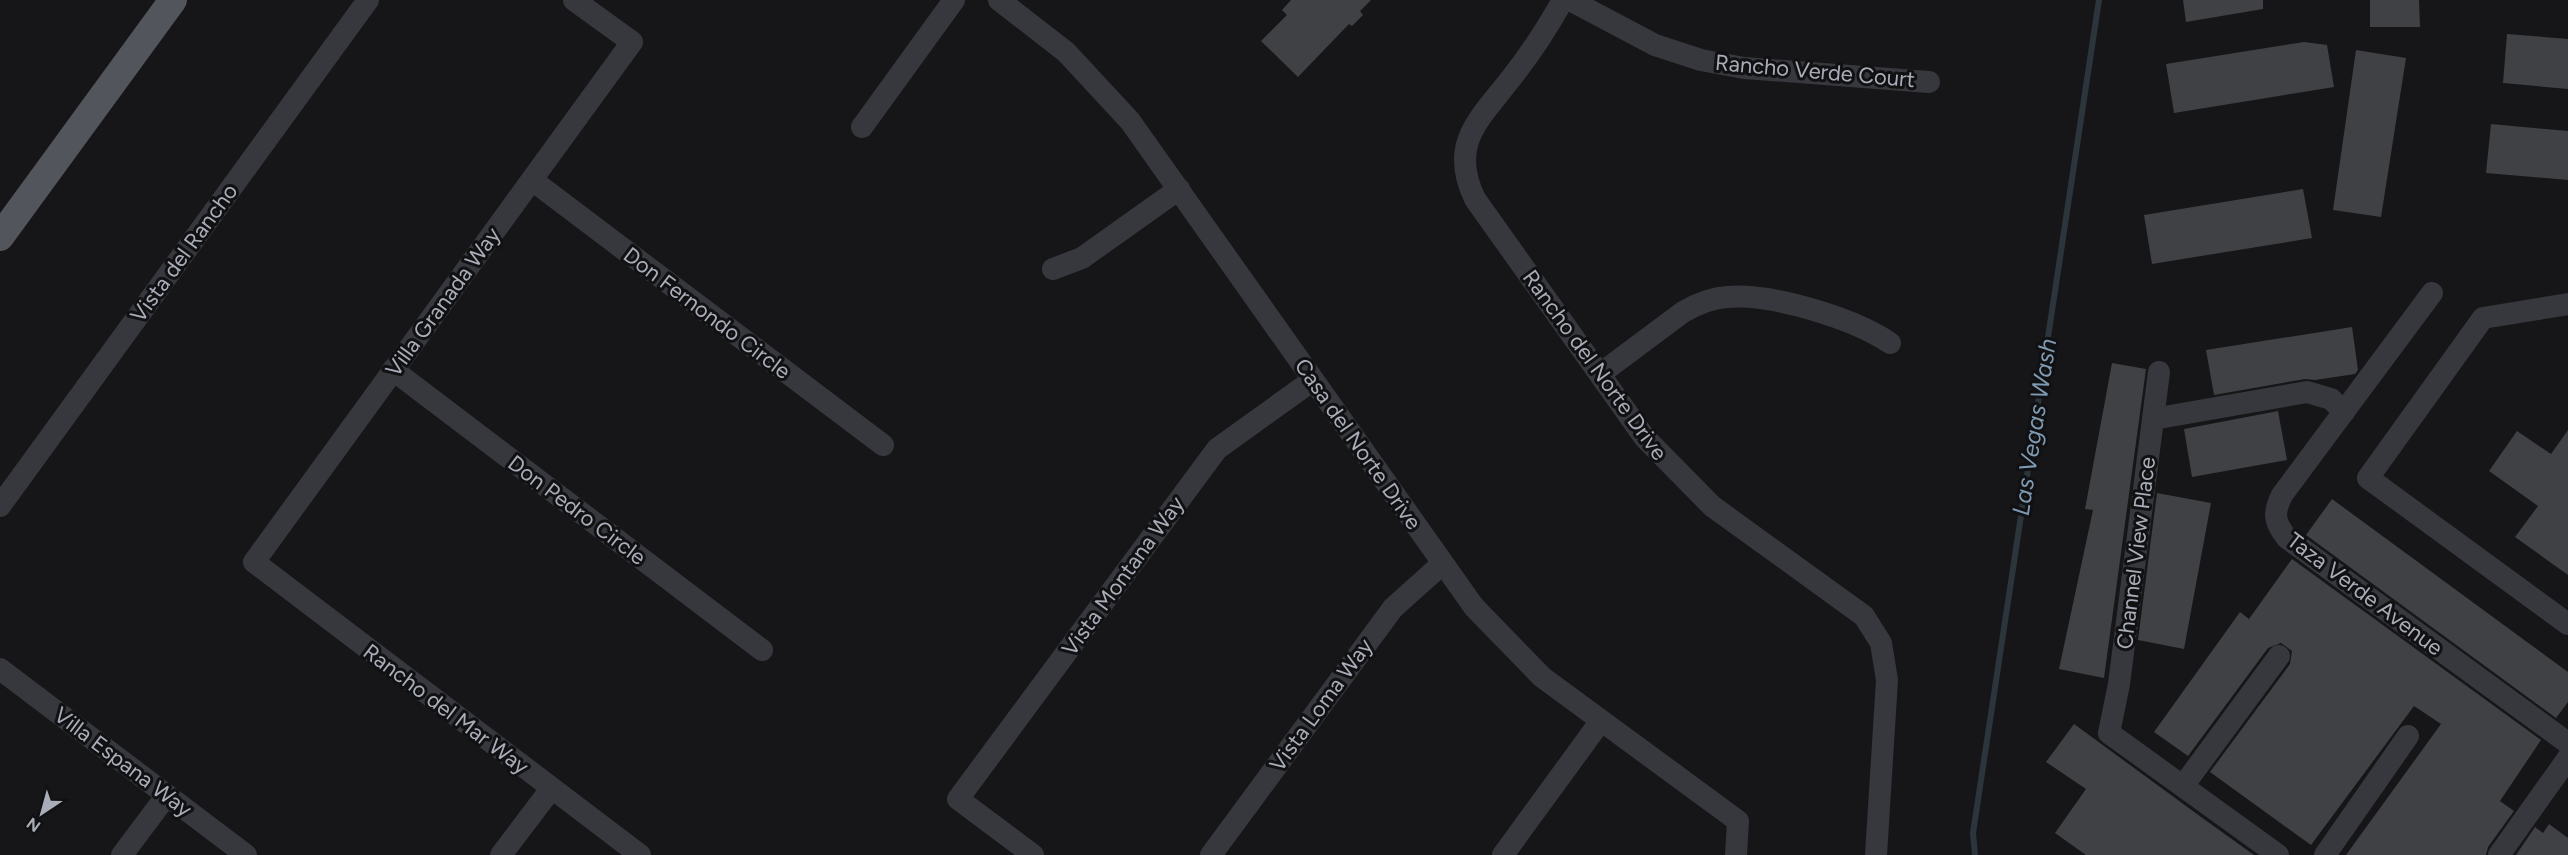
<svg xmlns="http://www.w3.org/2000/svg" width="2568" height="855" viewBox="0 0 2568 855" font-family="Figtree,sans-serif">
	<style>
		.lines { fill: none; stroke-linecap: round; stroke-linejoin: round }
		.stream { stroke: #2c353c; stroke-width: 6 }
		.building { fill: #404145 }
		.minor { stroke: #37383d; stroke-width: 22 }
		.major { stroke: #53555c; stroke-width: 28 }
		.labels { text-anchor: middle; dominant-baseline: central; stroke-width: 6; stroke-linejoin: round; paint-order: stroke }
		.street-label { font-size: 22px; fill: #a8adb8; stroke: #111113 }
		.water-label { font-size: 24px; font-style: italic; fill: #7f9bb3; stroke: #111113 }
	</style>
	<rect width="100%" height="100%" fill="#161618"/>
	<g class="lines">
		<polyline class="stream" points="1975,855 1973,833 2099,0"/>
	</g>
	<g class="building">
		<polygon points="1291,0 1371,0 1360,11 1363,15 1352,26 1349,24 1298,77 1261,41 1287,15 1282,10"/>
		<polygon points="2183,0 2263,0 2263,9 2186,22"/>
		<polygon points="2370,0 2419,0 2420,27 2370,27"/>
		<polygon points="2507,34 2568,39 2568,89 2503,83"/>
		<polygon points="2304,42 2327,45 2334,87 2174,113 2166,64"/>
		<polygon points="2356,50 2406,58 2381,217 2333,210"/>
		<polygon points="2491,124 2568,131 2568,180 2486,173"/>
		<polygon points="2303,189 2312,238 2152,264 2144,215"/>
		<polygon points="2352,327 2358,370 2355,374 2315,380 2305,379 2214,395 2206,350"/>
		<polygon points="2112,363 2146,369 2104,678 2059,669 2093,510 2085,509"/>
		<polygon points="2278,411 2287,460 2192,477 2184,429"/>
		<polygon points="2568,430 2568,575 2515,537 2538,506 2489,471 2517,431 2551,454"/>
		<polygon points="2157,493 2211,503 2184,649 2138,640"/>
		<polygon points="2332,499 2568,672 2568,702 2556,718 2306,535"/>
		<polygon points="2292,559 2541,740 2500,801 2514,811 2488,847 2486,855 2346,855 2441,724 2414,706 2311,845 2210,772 2290,664 2292,651 2281,643 2268,648 2188,756 2154,732 2240,612 2249,619"/>
		<polygon points="2074,724 2201,817 2254,855 2086,855 2055,833 2086,789 2046,762"/>
		<polygon points="2549,824 2568,838 2568,855 2516,855 2535,827 2543,833"/>
	</g>
	<g class="lines">
		<g class="minor">
			<polyline points="574,0 632,42 254,562 640,855"/>
			<polyline points="999,0 1066,52 1130,121 1474,607 1542,677 1738,821 1736,855"/>
			<path d="M 1563,0 C 1548,27 1531,53 1512,77 C 1480,119 1448,143 1475,199 L 1645,438 L 1712,506 L 1864,616 L 1881,643 L 1887,680 L 1876,855"/>
			<polyline points="1570,0 1655,45 1701,60 1744,68 1929,82"/>
			<polyline points="862,127 954,0"/>
			<polyline points="532,180 883,445"/>
			<polyline points="1053,269 1082,258 1179,189"/>
			<path d="M 2432,293 L 2282,495 C 2273,513 2274,522 2287,538 L 2568,743"/>
			<polyline points="2568,304 2483,318 2368,478 2568,624"/>
			<polyline points="393,370 762,650"/>
			<polyline points="2159,372 2119,684 2109,733 2278,855"/>
			<path d="M 1600,374 L 1683,312 C 1697,304 1711,298 1727,297 C 1771,293 1853,318 1890,343"/>
			<polyline points="2153,419 2307,392 2331,399 2344,412"/>
			<polyline points="0,506 368,0"/>
			<polyline points="0,669 246,855"/>
			<polyline points="2183,786 2279,656"/>
			<polyline points="122,855 167,795"/>
			<polyline points="501,855 551,789"/>
			<polyline points="1033,855 958,799 1217,449 1313,380"/>
			<polyline points="1211,855 1393,608 1442,564"/>
			<polyline points="1503,855 1600,722"/>
			<polyline points="2325,855 2408,736"/>
			<polyline points="2499,855 2568,758"/>
		</g>
		<polyline class="major" points="0,237 173,0"/>
	</g>
	<g class="labels">
		<g class="street-label">
			<text transform="translate(1815 71) rotate(5)">Rancho Verde Court</text>
			<text transform="translate(184 253) rotate(-54)">Vista del Rancho</text>
			<text transform="translate(443 302) rotate(-54)">Villa Granada Way</text>
			<text transform="translate(707 313) rotate(37)">Don Fernondo Circle</text>
			<text transform="translate(1595 365) rotate(54)">Rancho del Norte Drive</text>
			<text transform="translate(1358 444) rotate(55)">Casa del Norte Drive</text>
			<text transform="translate(577 510) rotate(37)">Don Pedro Circle</text>
			<text transform="translate(2136 553) rotate(-83)">Channel View Place</text>
			<text transform="translate(1123 576) rotate(-54)">Vista Montana Way</text>
			<text transform="translate(2365 594) rotate(37)">Taza Verde Avenue</text>
			<text transform="translate(1321 705) rotate(-54)">Vista Loma Way</text>
			<text transform="translate(446 709) rotate(37)">Rancho del Mar Way</text>
			<text transform="translate(123 762) rotate(37)">Villa Espana Way</text>
		</g>
		<g class="water-label">
			<text transform="translate(2034 427) rotate(-81)">Las Vegas Wash</text>
		</g>
	</g>
	<g transform="translate(42 813) rotate(216)" stroke="#111113" stroke-width="4.5" paint-order="stroke">
	<path d="M0-4.5L10 22L0 15L-10 22Z" fill="#a8adb8"/>
	<text y="-9" font-size="16" font-weight="bold" text-anchor="middle" fill="#a8adb8">N</text>
	</g>
</svg>
